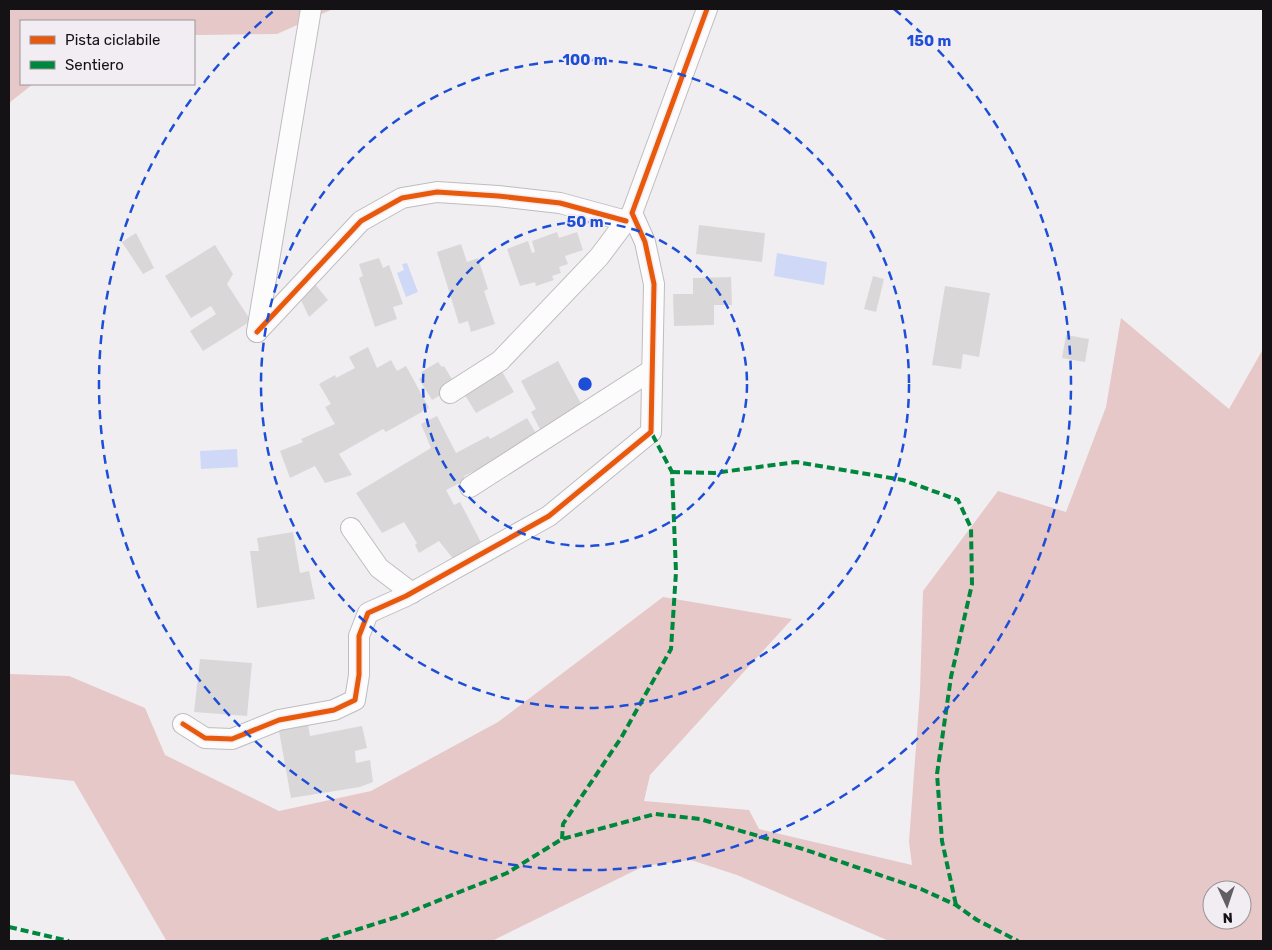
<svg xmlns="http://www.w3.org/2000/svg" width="1272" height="950" viewBox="0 0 1272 950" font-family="Rubik,sans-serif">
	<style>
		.forest { fill: #e5c8c7; fill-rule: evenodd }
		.water { fill: #cfd9f7 }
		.building { fill: #dad7d9 }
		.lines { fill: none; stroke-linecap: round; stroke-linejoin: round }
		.minor-casing { stroke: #bfbcbf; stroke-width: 22 }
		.minor { stroke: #fdfcfd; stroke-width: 20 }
		.quiet { stroke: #00873e; stroke-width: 4; stroke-dasharray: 8 4; stroke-linecap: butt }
		.cycleway-casing { stroke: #f2edf2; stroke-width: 8 }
		.cycleway { stroke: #e8590c; stroke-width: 5 }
		.ring { fill: none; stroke: #1d4ed8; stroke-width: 2.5; stroke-dasharray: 9 6 }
		.centre { fill: #1d4ed8; stroke: #f2edf2; stroke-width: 2.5 }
		.ring-label { font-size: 15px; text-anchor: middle; font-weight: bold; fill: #1d4ed8; stroke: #f2edf2; stroke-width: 4.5; stroke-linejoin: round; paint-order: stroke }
	</style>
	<rect width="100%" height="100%" fill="#f1eef1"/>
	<g class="forest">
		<polygon points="9,9 333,9 277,34 194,35 194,21 21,21 21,84 33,84 9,103"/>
		<path d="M 1121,318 L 1229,409 L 1263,349 L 1263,941 L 889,941 L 737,875 L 691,860 L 644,866 L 492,941 L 170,941 L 166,940 L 74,781 L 9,774 L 9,674 L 69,676 L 145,708 L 165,755 L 279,811 L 371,791 L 498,722 L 663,597 L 792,619 L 650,775 L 644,801 L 749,810 L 759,829 L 912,865 L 909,842 L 920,692 L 923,591 L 998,491 L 1066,512 L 1106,407 ZM 1212,890 L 1242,890 L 1242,920 L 1212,920 Z"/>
	</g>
	<g class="water">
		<polygon points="777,253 827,262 824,285 774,276"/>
		<polygon points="407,263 418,292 406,297 397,273 404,270 402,264"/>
		<polygon points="237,449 238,467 201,469 200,451"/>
	</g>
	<g class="building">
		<polygon points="699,225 765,233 762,262 696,254"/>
		<polygon points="557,232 559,238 577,232 583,250 565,256 568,264 559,267 561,273 552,276 554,280 536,286 535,282 520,286 507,249 528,241 532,253 535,252 532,241"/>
		<polygon points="136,233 154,268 143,274 122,242"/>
		<polygon points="461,244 467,262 478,258 488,289 484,291 495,324 471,332 468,321 459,324 437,252"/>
		<polygon points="215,245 233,274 227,284 251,321 203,351 190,331 216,314 211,306 191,318 165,276"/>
		<polygon points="379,258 383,268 389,265 403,304 393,307 397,319 375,327 359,278 363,276 359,264"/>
		<polygon points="873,276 884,279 876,312 864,309"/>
		<polygon points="731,277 732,305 714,305 714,325 674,326 673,294 693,294 693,278"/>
		<polygon points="314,283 328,300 309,317 299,296"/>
		<polygon points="945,286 990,293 979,357 963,354 961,369 932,365"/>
		<polygon points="1066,335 1089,339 1085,362 1062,358"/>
		<polygon points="368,347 377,368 391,360 397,371 406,366 429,408 386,432 383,429 339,454 352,475 325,483 315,466 290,478 280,451 303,442 301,439 335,424 325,407 331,404 319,384 335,375 336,378 355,368 349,357"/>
		<polygon points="558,361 585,411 542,433 531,412 536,409 521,381"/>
		<polygon points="438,362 442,367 444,366 456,386 432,400 419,379 424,376 421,372"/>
		<polygon points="501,370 514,392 476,413 463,392"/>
		<polygon points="437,416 456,453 488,436 490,439 527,418 540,440 464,476 466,480 446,490 454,505 460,502 485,550 458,565 439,541 419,553 415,545 417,543 404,522 382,533 356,493 431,448 421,424"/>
		<polygon points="293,532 300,573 309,571 315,599 257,608 250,551 259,551 257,538"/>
		<polygon points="200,659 252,663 247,716 194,712"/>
		<polygon points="308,725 310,736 362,726 367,748 355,751 356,763 370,760 373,782 360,787 291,798 279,731"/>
	</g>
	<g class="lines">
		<defs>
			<g id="minor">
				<polyline points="257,332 361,221 402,198 437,192 498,196 560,203 626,221"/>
				<polyline points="257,332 311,9"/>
				<polyline points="450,393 500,361 599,257 632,213"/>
				<polyline points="470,487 652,370"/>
				<polyline points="351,528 379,568 412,593"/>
				<polyline points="183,724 205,738 232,739 279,720 334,710 355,700 359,675 359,636 368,613 406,596 549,516 651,432 654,284 645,242 632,213 707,9"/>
			</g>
		</defs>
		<use href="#minor" class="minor-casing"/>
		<use href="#minor" class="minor"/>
		<g class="quiet">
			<polyline points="672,472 714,473 796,462 903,480 958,500 971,528 972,584 951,677 937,774 942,841 956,905"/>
			<polyline points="562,839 563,824 621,738 671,649 676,572 672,472 651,432"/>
			<polyline points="9,927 69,941"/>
			<polyline points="321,941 400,916 507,873 562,839 655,814 700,819 803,849 921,889 956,905 977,920 1018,941"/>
		</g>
		<defs>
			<g id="cycleway">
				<polyline points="257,332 361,221 402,198 437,192 498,196 560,203 626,221"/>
				<polyline points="183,724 205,738 232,739 279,720 334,710 355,700 359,675 359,636 368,613 406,596 549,516 651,432 654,284 645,242 632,213 707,9"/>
			</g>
		</defs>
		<use href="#cycleway" class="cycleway-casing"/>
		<use href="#cycleway" class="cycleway"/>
	</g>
	<g class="ring">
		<circle cx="585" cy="384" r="162"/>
		<circle cx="585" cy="384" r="324"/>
		<path d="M894 9A486 486 0 1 1 276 9"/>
	</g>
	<circle cx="585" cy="384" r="8" class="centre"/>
	<g class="ring-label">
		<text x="929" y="46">150 m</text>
		<text x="585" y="65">100 m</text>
		<text x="585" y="227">50 m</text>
	</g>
	<rect width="1272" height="950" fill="none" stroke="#141214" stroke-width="20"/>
	<rect x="20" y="20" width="175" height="65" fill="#f2edf2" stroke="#999599"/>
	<rect x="30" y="36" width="25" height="8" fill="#e8590c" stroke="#999599"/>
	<text x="65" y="45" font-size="15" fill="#141214">Pista ciclabile</text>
	<rect x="30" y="61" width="25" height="8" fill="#00873e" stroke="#999599"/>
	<text x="65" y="70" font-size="15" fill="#141214">Sentiero</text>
	<g transform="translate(1227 905) rotate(177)"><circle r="24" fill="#f2edf2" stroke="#999599"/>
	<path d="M0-4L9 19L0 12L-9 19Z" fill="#615f61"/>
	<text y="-8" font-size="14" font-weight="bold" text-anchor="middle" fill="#141214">N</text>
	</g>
</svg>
